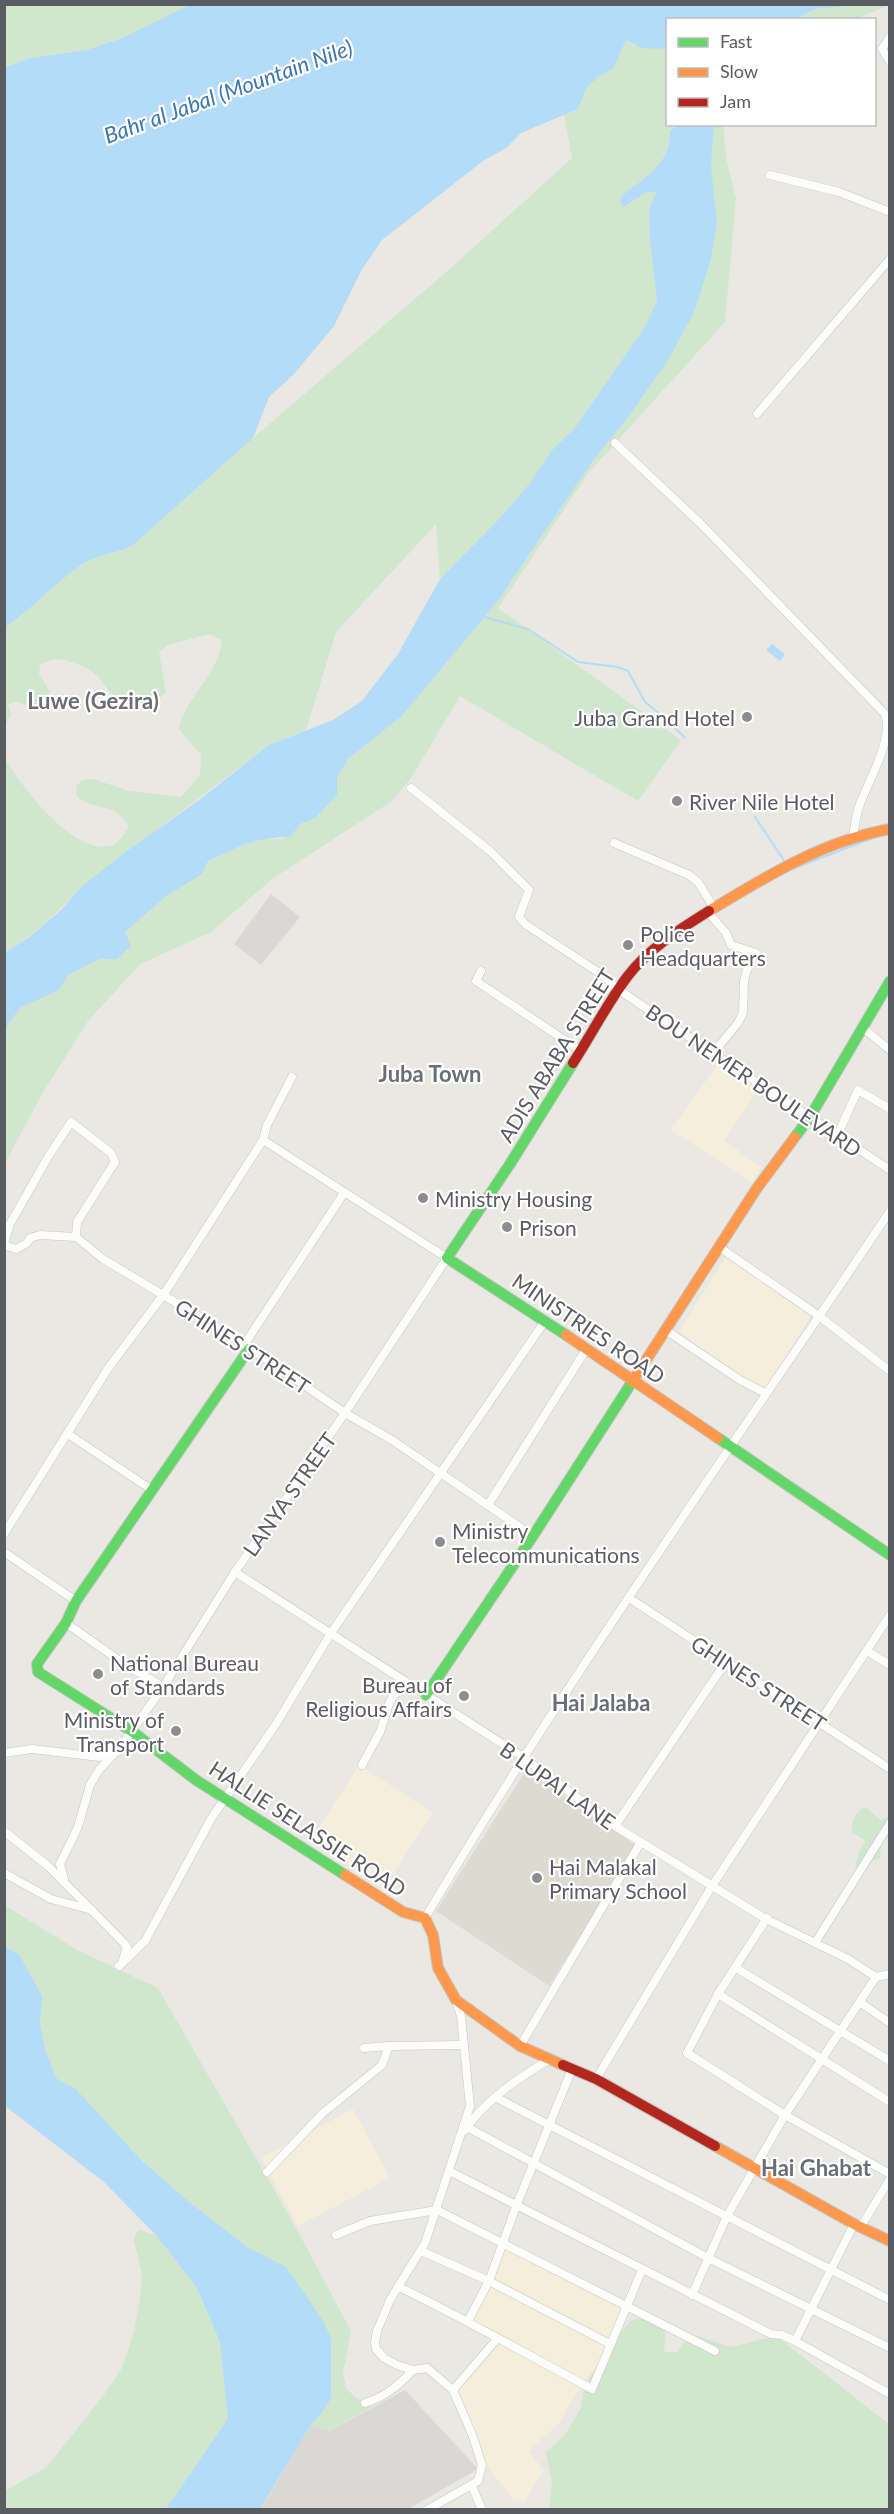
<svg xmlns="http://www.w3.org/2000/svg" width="894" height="2514" viewBox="0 0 894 2514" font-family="Lato,sans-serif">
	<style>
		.commercial { fill: #f4eeda }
		.industrial { fill: #dad8d4 }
		.education { fill: #dddad2 }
		.green { fill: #d0e6cd }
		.water { fill: #b4dbf7 }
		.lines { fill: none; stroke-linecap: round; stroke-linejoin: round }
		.stream { stroke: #b4dbf7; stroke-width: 2 }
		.street-casing { stroke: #c6c6c5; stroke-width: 9 }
		.fast-casing { stroke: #c5c5c3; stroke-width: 12 }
		.slow-casing { stroke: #c5c5c3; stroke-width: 12 }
		.jam-casing { stroke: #c5c5c3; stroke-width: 12 }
		.street { stroke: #fcfcfb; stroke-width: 8 }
		.fast { stroke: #63d668; stroke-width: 10 }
		.slow { stroke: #ff974d; stroke-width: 10 }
		.jam { stroke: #b3261e; stroke-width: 10 }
		.poi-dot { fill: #8b8d8e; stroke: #fff; stroke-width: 2 }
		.labels { text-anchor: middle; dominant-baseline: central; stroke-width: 4.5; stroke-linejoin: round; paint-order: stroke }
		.poi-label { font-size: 21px; fill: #595c61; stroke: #fff; text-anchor: start }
		.street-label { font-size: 21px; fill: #595c61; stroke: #fff }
		.water-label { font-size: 22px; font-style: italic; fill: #3b76af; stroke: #fff }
		.neighbourhood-label { font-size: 22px; font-weight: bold; fill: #6a6e73; stroke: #fff }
	</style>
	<rect width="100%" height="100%" fill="#e9e8e3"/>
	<g class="commercial">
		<polygon points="718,1064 759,1089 724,1141 762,1167 752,1182 670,1130"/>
		<polygon points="727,1255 812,1314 762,1394 679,1331"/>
		<polygon points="359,1765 433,1813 383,1890 311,1839"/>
		<polygon points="353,2109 390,2178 298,2226 261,2158"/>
		<polygon points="506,2248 621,2307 604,2356 572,2399 560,2422 529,2451 544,2471 525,2501 513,2499 487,2466 461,2402 458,2389 499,2340 472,2324"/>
	</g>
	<g class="industrial">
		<polygon points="271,894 300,917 261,965 234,944"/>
		<polygon points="405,2390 478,2469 408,2509 260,2510 311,2425 329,2431"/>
	</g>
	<polygon class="education" points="526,1770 637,1846 549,1986 436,1911"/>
	<g class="green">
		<polygon points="4,5 192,5 120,39 86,50 31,58 5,67"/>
		<polygon points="855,5 889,5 856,19 796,20 815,9"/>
		<path d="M 626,40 C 639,50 652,47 667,49 L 668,124 L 678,125 L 670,131 C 671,163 643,179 620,197 L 623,208 L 647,192 L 656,191 L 649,210 L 650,241 L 657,301 L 644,328 L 575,428 L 553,449 L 530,483 L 498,520 L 440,579 L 436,524 L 336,632 L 306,730 L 269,745 L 81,887 C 58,913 34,934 5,953 L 4,757 C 20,785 73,855 110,846 C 119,844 124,834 129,827 C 115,799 92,813 76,795 L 77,785 L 84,780 L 93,779 L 129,791 L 181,797 L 200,775 L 201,755 L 179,729 C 186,695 219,675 222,640 L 209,634 L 168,645 L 159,652 L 166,693 C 149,707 129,709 111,693 C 105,687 102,680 96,675 C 88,668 80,665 71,662 C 58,658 52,658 40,665 L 39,674 L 50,692 C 47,700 46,707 36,709 C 24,707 21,698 8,704 L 11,715 L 5,725 L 5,627 C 32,609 54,584 81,565 C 98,554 116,554 133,545 L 253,438 L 451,268 L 572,158 L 564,115 L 578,109 L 586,88 L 599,76 L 613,68 Z"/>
		<polygon points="714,125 723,125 727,162 736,198 725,322 589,472 498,608 681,740 638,801 460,696 411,778 392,801 272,879 211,932 140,964 88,1021 42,1094 5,1163 5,1029 20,1008 59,990 68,975 100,959 142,915 165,897 202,874 208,861 245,844 265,839 281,839 300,824 314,819 337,795 337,777 348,759 402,716 497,602 592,462 629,416 667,362 694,313 717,222 711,165"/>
		<path d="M 866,1807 L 880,1820 L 889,1817 L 889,1835 L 881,1843 L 880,1859 L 873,1860 L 867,1869 L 865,1867 L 858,1870 L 855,1863 L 859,1855 L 858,1853 L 866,1841 L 852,1832 C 851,1821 855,1811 866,1807 Z"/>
		<polygon points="4,1905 79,1951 158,1988 296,2228 351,2331 343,2372 346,2388 355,2397 372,2407 328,2431 311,2425 325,2409 331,2398 331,2338 286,2268 247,2247 188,2201 143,2162 75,2088 57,2079 45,2050 40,2023 42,1996 19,1954 5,1947"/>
		<polygon points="140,2230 156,2235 197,2288 220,2342 229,2419 166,2509 5,2509 4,2491 46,2468 104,2395 122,2368 134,2332 140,2299 142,2274 134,2241 136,2233"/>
		<polygon points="650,2317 666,2325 664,2352 678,2352 683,2343 697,2336 731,2347 776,2336 889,2424 890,2497 888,2499 889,2509 549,2509 552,2483 546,2453 565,2435 581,2408 584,2387 616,2337 632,2320"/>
	</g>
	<g class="water">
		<path d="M 192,4 L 855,4 L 855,5 L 815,9 L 796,19 L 668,20 L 667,49 L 642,48 L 626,40 L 613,69 L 599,76 L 586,88 L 578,109 L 521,133 L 506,148 L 483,161 L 382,240 L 361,271 L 334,326 L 293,375 L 269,397 L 253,438 L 133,545 C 116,554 98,554 81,565 C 54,584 32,609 5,627 L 5,67 L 31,58 L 86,50 L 120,39 Z"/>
		<path d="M 678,125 L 714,125 L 711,165 L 717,222 L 711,259 L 694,313 L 667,362 L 629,416 L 592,462 L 497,602 L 402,716 L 348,759 L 337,777 L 337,795 L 314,819 L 300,824 L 291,836 L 265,839 L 245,844 L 208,861 L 202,874 L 165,897 L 125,932 L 131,946 L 117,959 L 100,959 L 68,975 L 59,990 L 20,1008 L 5,1029 L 5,953 L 29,937 L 60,911 L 81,887 L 123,854 L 199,800 L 269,745 L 333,720 L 362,701 L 398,654 L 440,579 L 498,520 L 530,483 L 553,449 L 575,428 L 644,328 L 657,301 L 650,241 L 649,210 L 656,192 L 647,192 L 622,208 L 620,197 C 644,178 671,164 670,131 Z"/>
		<polygon points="772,644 785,654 780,661 766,650"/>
		<polygon points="5,1947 19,1954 42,1996 40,2023 45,2050 57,2079 75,2088 143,2162 188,2201 247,2247 286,2267 322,2319 331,2338 331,2398 325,2409 311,2425 260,2509 166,2509 228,2419 220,2342 197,2288 156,2235 104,2182 5,2106"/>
	</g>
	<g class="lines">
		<g class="stream">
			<polyline points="484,617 528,629 578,662 618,667 628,671 645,702 666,719 685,738"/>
			<polyline points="755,817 785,862"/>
			<polyline points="787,871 878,836"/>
		</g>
		<defs>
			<g id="street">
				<polyline points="890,37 882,49 890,62"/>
				<polyline points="770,175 839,192 890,212"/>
				<polyline points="757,414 890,259"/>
				<path d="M 615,443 L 700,523 L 885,714 C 894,738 869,780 860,804 C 856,814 855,825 853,836"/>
				<polyline points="411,788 490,851 529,890 519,917 525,924 601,974 619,990 717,1056 890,1170"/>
				<polyline points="614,843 689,875 698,882 714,908"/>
				<polyline points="708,912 726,933 731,945 756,953 747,970 744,981 743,1013 738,1023 713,1053"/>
				<polyline points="481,971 476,981 581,1051"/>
				<polyline points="863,1028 890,1050"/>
				<polyline points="837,1136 858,1090 890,1109"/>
				<polyline points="4,1243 10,1224 48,1157 71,1122 111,1153 115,1162 77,1222 76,1237 103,1259 230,1335 345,1413 392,1440 533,1536"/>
				<polyline points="4,1245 16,1249 27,1243 30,1238 40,1235 76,1237"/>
				<polyline points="719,1247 819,1316 890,1371"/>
				<polyline points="667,1331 740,1380 765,1393"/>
				<polyline points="244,1345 344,1193"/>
				<polyline points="68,1434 152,1490"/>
				<polyline points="488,1505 587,1348"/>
				<polyline points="4,1534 109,1367 164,1294 263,1140 267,1125 292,1077"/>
				<polyline points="4,1552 76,1601"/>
				<polyline points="235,1572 523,1757 615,1826 766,1919 848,1959 876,1977 890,1974"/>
				<polyline points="629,1598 890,1769"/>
				<polyline points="66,1623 120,1661 163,1687"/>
				<polyline points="867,1651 890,1665"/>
				<polyline points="4,1753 32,1749 100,1757 117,1752 163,1687 235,1572 345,1413 447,1258 263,1140"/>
				<polyline points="362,1765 380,1732 390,1701 405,1682"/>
				<polyline points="615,1826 725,1663"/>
				<polyline points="4,1831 48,1866 124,1943 127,1947 123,1960"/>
				<polyline points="4,1873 51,1899 92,1910"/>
				<polyline points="64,1879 60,1864 78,1827 90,1785 99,1770 113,1755"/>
				<path d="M 425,1918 C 569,1675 733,1446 890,1211"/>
				<polyline points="767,1918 718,1994 687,2053 785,2115 890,2174"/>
				<polyline points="815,1943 890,1823"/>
				<polyline points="119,1966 145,1941 211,1819 276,1724 331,1633 545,1321"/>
				<polyline points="736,1968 890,2061"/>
				<polyline points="718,1994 890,2102"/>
				<polyline points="861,2003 890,2023"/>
				<polyline points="389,2046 464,2045"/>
				<polyline points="520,2046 641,1842"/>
				<polyline points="596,2079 712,1886 890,1615"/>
				<polyline points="497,2098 890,2300"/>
				<polyline points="467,2127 708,2258 890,2348"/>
				<path d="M 465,2130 C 485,2100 520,2077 550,2059"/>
				<polyline points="449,2171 771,2334 782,2335 795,2341 890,2394"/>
				<polyline points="267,2172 323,2113 382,2065 389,2046 364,2048"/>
				<polyline points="861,2226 890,2179"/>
				<polyline points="336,2235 370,2221 437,2210 715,2351"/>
				<polyline points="421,2251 489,2281 610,2344"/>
				<path d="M 399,2287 C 465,2319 528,2355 592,2389 L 642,2270"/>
				<polyline points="692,2295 727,2216 785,2115 876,1977"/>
				<polyline points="468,2321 489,2281 517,2204 572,2069"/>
				<polyline points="795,2341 854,2224"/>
				<polyline points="453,2390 497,2339"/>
				<path d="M 365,2403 C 385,2397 399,2385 413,2370"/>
				<polyline points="472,2486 482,2510"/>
				<polyline points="427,2510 478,2481 482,2465 472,2434 453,2390 427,2368 413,2370 397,2365 384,2358 376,2349 375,2342 377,2331 390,2300 425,2243 470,2106 461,2016 456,2000"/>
			</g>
			<g id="fast">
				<polyline points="795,1137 810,1117 890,981"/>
				<polyline points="566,1335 447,1258 510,1164 573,1063"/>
				<polyline points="249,1349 76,1601 66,1623 37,1664 38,1672 133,1732 196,1780 345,1875"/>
				<polyline points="718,1438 890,1555"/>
				<polyline points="426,1695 533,1536 632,1382"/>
			</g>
			<g id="slow">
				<path d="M 709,911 C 767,876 823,841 890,829"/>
				<polyline points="566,1335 718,1438"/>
				<polyline points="632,1382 757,1188 795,1137"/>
				<polyline points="345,1875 403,1912 425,1918 433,1935 438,1968 456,2000 520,2046 563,2065"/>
				<polyline points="715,2146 854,2224 890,2241"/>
			</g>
			<g id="jam">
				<path d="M 573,1063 C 591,1035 607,1004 627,977 C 648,949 680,929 709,911"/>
				<polyline points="563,2065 596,2079 715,2146"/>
			</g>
		</defs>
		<use href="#street" class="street-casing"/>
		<use href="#fast" class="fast-casing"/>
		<use href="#slow" class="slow-casing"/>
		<use href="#jam" class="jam-casing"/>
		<use href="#street" class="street"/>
		<use href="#fast" class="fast"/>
		<use href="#slow" class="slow"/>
		<use href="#jam" class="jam"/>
	</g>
	<g class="poi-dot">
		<circle cx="747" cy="717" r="6"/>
		<circle cx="677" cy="801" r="6"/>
		<circle cx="628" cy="945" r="6"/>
		<circle cx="423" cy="1198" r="6"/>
		<circle cx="507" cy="1227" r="6"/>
		<circle cx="440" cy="1542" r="6"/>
		<circle cx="98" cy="1674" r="6"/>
		<circle cx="464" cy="1696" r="6"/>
		<circle cx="176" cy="1731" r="6"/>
		<circle cx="537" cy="1878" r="6"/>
	</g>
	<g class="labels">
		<g class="poi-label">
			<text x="735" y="717" text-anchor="end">Juba Grand Hotel</text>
			<text x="689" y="801">River Nile Hotel</text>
			<text x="640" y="933">Police<tspan x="640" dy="24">Headquarters</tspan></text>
			<text x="435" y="1198">Ministry Housing</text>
			<text x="519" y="1227">Prison</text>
			<text x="452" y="1530">Ministry<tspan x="452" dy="24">Telecommunications</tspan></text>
			<text x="110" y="1662">National Bureau<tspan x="110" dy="24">of Standards</tspan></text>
			<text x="452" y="1684" text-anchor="end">Bureau of<tspan x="452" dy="24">Religious Affairs</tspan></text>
			<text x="164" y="1719" text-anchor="end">Ministry of<tspan x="164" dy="24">Transport</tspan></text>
			<text x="549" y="1866">Hai Malakal<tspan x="549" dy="24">Primary School</tspan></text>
		</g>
		<g class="street-label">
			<text transform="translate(556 1055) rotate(-58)">ADIS ABABA STREET</text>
			<text transform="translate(754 1080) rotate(34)">BOU NEMER BOULEVARD</text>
			<text transform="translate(589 1328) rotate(34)">MINISTRIES ROAD</text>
			<text transform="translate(243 1346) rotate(33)">GHINES STREET</text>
			<text transform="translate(289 1494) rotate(-55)">LANYA STREET</text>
			<text transform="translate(759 1683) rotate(33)">GHINES STREET</text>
			<text transform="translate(558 1785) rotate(35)">B LUPAI LANE</text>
			<text transform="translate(308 1828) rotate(33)">HALLIE SELASSIE ROAD</text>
		</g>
		<g class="water-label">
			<text transform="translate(228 91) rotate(-20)">Bahr al Jabal (Mountain Nile)</text>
		</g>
		<g class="neighbourhood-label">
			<text x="93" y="700">Luwe (Gezira)</text>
			<text x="430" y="1073">Juba Town</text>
			<text x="601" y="1702">Hai Jalaba</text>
			<text x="816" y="2167">Hai Ghabat</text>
		</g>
	</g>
	<rect width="894" height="2514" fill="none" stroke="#595c61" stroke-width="12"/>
	<rect x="666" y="18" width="210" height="108" fill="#ffffff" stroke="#bdbec0" stroke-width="1.5"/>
	<rect x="678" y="38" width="30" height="9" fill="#63d668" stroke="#bdbec0" stroke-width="1.5"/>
	<text x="720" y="48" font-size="18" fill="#595c61">Fast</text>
	<rect x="678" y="68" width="30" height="9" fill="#ff974d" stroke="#bdbec0" stroke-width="1.5"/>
	<text x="720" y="78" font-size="18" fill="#595c61">Slow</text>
	<rect x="678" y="98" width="30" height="9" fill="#b3261e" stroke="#bdbec0" stroke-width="1.5"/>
	<text x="720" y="108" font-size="18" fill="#595c61">Jam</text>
</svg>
